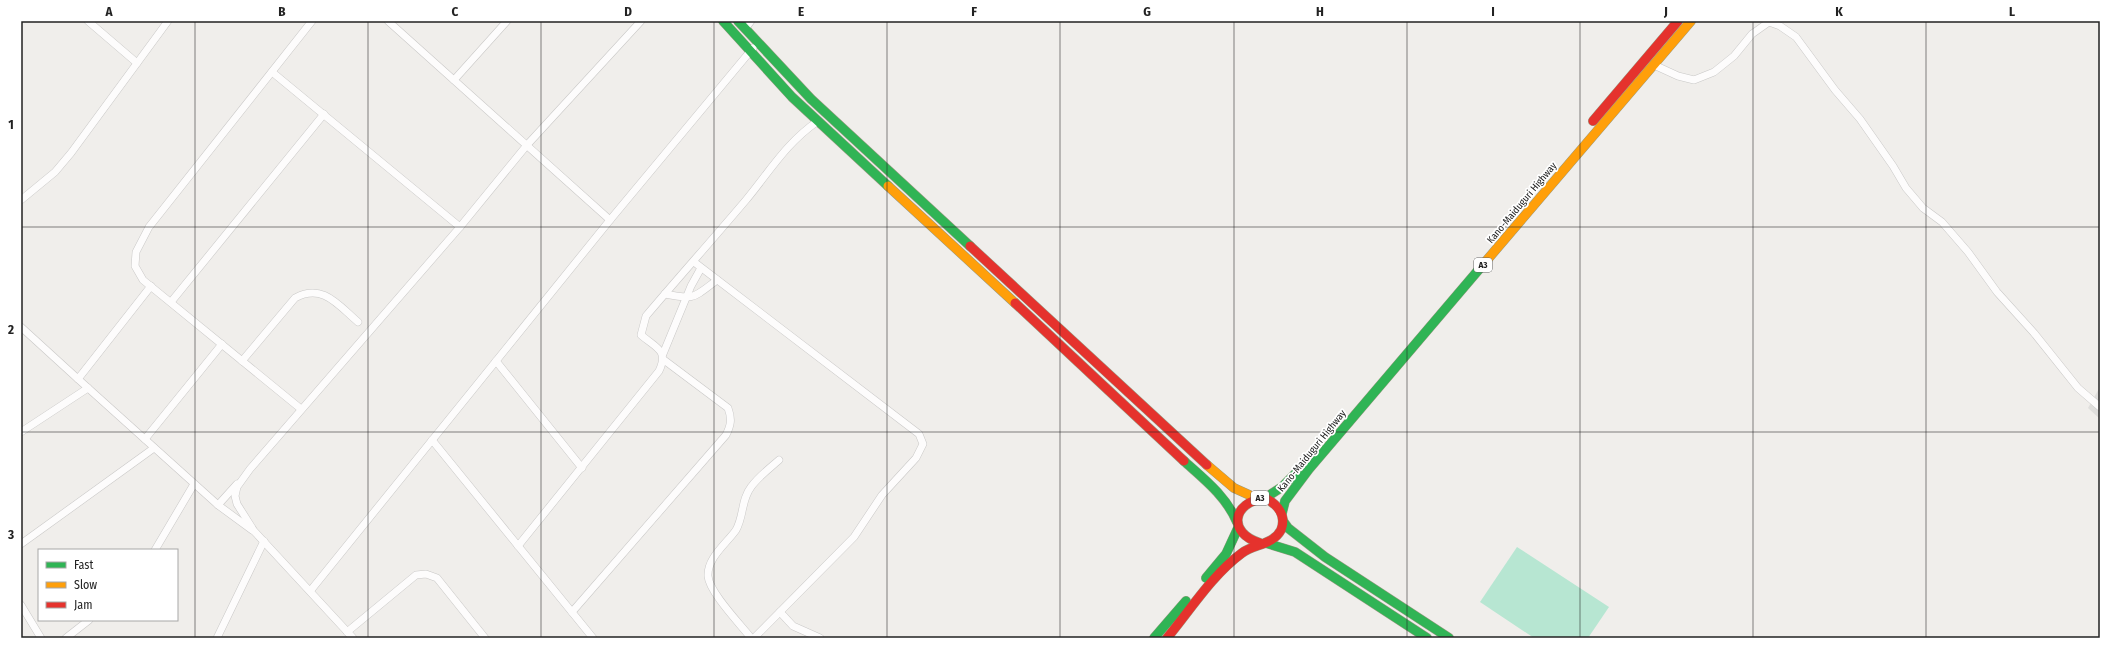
<svg xmlns="http://www.w3.org/2000/svg" width="2121" height="659" viewBox="0 0 2121 659" font-family="'Fira Sans Condensed',sans-serif">
	<style>
		.residential { fill: #dfdedc }
		.pitch { fill: #b7e6d2 }
		.lines { fill: none; stroke-linecap: round; stroke-linejoin: round }
		.street-casing { stroke: #c9c8c7; stroke-width: 8 }
		.fast-casing { stroke: #999a82; stroke-width: 10 }
		.slow-casing { stroke: #999a82; stroke-width: 10 }
		.jam-casing { stroke: #999a82; stroke-width: 10 }
		.street { stroke: #fdfcfc; stroke-width: 7 }
		.fast { stroke: #30b455; stroke-width: 9 }
		.slow { stroke: #ff9f0a; stroke-width: 9 }
		.jam { stroke: #e5322d; stroke-width: 9 }
		.grid { fill: none; stroke: #222; stroke-width: 1; stroke-opacity: 0.55 }
		.labels { text-anchor: middle; dominant-baseline: central; stroke-width: 3.5; stroke-linejoin: round; paint-order: stroke }
		.shield { fill: #fff; stroke: #646464; stroke-width: 1 }
		.shield-label { font-size: 9px; font-weight: bold; fill: #222 }
		.street-label { font-size: 10px; fill: #222; stroke: #fff }
		.neatline { fill: none; stroke: #222; stroke-width: 1.5 }
		.grid-label { font-size: 13px; text-anchor: middle; font-weight: bold; fill: #222 }
	</style>
	<rect width="100%" height="100%" fill="#f0eeeb"/>
	<polygon class="residential" points="2100,387 2100,419 2088,408"/>
	<polygon class="pitch" points="1517,547 1609,607 1588,638 1534,638 1480,602"/>
	<g class="lines">
		<defs>
			<g id="street">
				<polyline points="88,21 137,63"/>
				<polyline points="388,21 610,220"/>
				<polyline points="745,29 751,21"/>
				<polyline points="1654,65 1678,76 1694,80 1714,72 1734,56 1752,34 1769,22 1780,26 1796,37 1835,90 1860,119 1893,166 1906,188 1923,208 1942,222 1968,252 1997,292 2034,333 2078,388 2100,407"/>
				<polyline points="272,72 460,227"/>
				<polyline points="454,80 507,21"/>
				<polyline points="21,200 55,172 71,153 168,21"/>
				<polyline points="694,262 919,434 923,444 916,458 882,495 854,537 754,638"/>
				<path d="M 665,294 C 695,300 693,298 717,280"/>
				<polyline points="171,302 324,114"/>
				<polyline points="21,327 78,379 151,286"/>
				<polyline points="663,354 691,286 701,268"/>
				<path d="M 242,361 L 295,298 C 323,283 338,305 358,322"/>
				<polyline points="496,361 582,468"/>
				<polyline points="78,379 218,505 252,530"/>
				<polyline points="301,409 143,280 135,266 136,252 149,227 312,21"/>
				<polyline points="21,432 88,388"/>
				<polyline points="145,439 222,344"/>
				<polyline points="432,440 593,638"/>
				<polyline points="218,505 237,484"/>
				<polyline points="21,544 154,448"/>
				<path d="M 518,546 L 659,371 C 669,350 656,348 641,335 L 646,316 C 679,277 713,239 746,200 C 770,171 786,143 818,121"/>
				<polyline points="155,550 194,484"/>
				<polyline points="311,590 610,220 753,48"/>
				<polyline points="21,605 41,638"/>
				<path d="M 572,612 L 726,435 C 731,425 732,419 728,408 L 664,360"/>
				<polyline points="780,612 793,626 820,638"/>
				<polyline points="347,632 416,575 426,574 437,578 485,638"/>
				<polyline points="66,638 89,620"/>
				<polyline points="217,638 264,541"/>
				<polyline points="353,638 254,531 237,504 235,496 237,487 250,469 460,227 527,145 641,21"/>
				<path d="M 751,638 C 741,625 709,592 708,576 C 707,558 727,543 736,530 C 744,516 741,500 751,487 C 758,477 770,468 779,460"/>
			</g>
			<g id="fast">
				<polyline points="723,21 792,97 888,186"/>
				<polyline points="738,21 811,99 970,246"/>
				<path d="M 1184,461 C 1204,479 1226,496 1237,522"/>
				<polyline points="1265,498 1282,487 1297,472"/>
				<polyline points="1282,513 1285,501 1309,469 1481,267"/>
				<polyline points="1283,521 1288,528 1325,557 1449,638"/>
				<polyline points="1266,543 1295,552 1427,638"/>
				<polyline points="1206,578 1226,554 1238,528"/>
				<polyline points="1154,638 1186,601"/>
			</g>
			<g id="slow">
				<polyline points="888,186 1015,303"/>
				<polyline points="1481,267 1691,21"/>
				<polyline points="1207,465 1234,488 1256,498"/>
			</g>
			<g id="jam">
				<polyline points="1593,121 1678,21"/>
				<polyline points="970,246 1207,465"/>
				<polyline points="1015,303 1184,461"/>
				<path d="M 1167,638 C 1191,609 1212,575 1242,553 C 1254,544 1273,545 1281,530 C 1287,515 1277,504 1265,498 C 1232,502 1227,533 1260,543"/>
			</g>
		</defs>
		<use href="#street" class="street-casing"/>
		<use href="#fast" class="fast-casing"/>
		<use href="#slow" class="slow-casing"/>
		<use href="#jam" class="jam-casing"/>
		<use href="#street" class="street"/>
		<use href="#fast" class="fast"/>
		<use href="#slow" class="slow"/>
		<use href="#jam" class="jam"/>
	</g>
	<path class="grid" d="M 195,21 L 195,638M 368,21 L 368,638M 541,21 L 541,638M 714,21 L 714,638M 887,21 L 887,638M 1060,21 L 1060,638M 1234,21 L 1234,638M 1407,21 L 1407,638M 1580,21 L 1580,638M 1753,21 L 1753,638M 1926,21 L 1926,638M 21,227 L 2100,227M 21,432 L 2100,432"/>
	<g class="labels">
		<g class="shield">
			<rect x="1474" y="258" width="18" height="14" rx="3"/>
			<rect x="1251" y="491" width="18" height="14" rx="3"/>
		</g>
		<g class="shield-label">
			<text x="1483" y="265">A3</text>
			<text x="1260" y="498">A3</text>
		</g>
		<g class="street-label">
			<text transform="translate(1522 203) rotate(-50)">Kano-Maiduguri Highway</text>
			<text transform="translate(1312 451) rotate(-51)">Kano-Maiduguri Highway</text>
		</g>
	</g>
	<rect width="2121" height="659" fill="none" stroke="#ffffff" stroke-width="44"/>
	<rect x="38" y="549" width="140" height="72" fill="#ffffff" stroke="#a7a7a7"/>
	<rect x="46" y="562" width="20" height="6" fill="#30b455" stroke="#a7a7a7"/>
	<text x="74" y="569" font-size="12" fill="#222222">Fast</text>
	<rect x="46" y="582" width="20" height="6" fill="#ff9f0a" stroke="#a7a7a7"/>
	<text x="74" y="589" font-size="12" fill="#222222">Slow</text>
	<rect x="46" y="602" width="20" height="6" fill="#e5322d" stroke="#a7a7a7"/>
	<text x="74" y="609" font-size="12" fill="#222222">Jam</text>
	<rect x="22" y="22" width="2077" height="615" class="neatline"/>
	<g class="grid-label">
		<text x="109" y="16">A</text>
		<text x="282" y="16">B</text>
		<text x="455" y="16">C</text>
		<text x="628" y="16">D</text>
		<text x="801" y="16">E</text>
		<text x="974" y="16">F</text>
		<text x="1147" y="16">G</text>
		<text x="1320" y="16">H</text>
		<text x="1493" y="16">I</text>
		<text x="1666" y="16">J</text>
		<text x="1839" y="16">K</text>
		<text x="2012" y="16">L</text>
		<text x="11" y="129">1</text>
		<text x="11" y="334">2</text>
		<text x="11" y="539">3</text>
	</g>
</svg>
